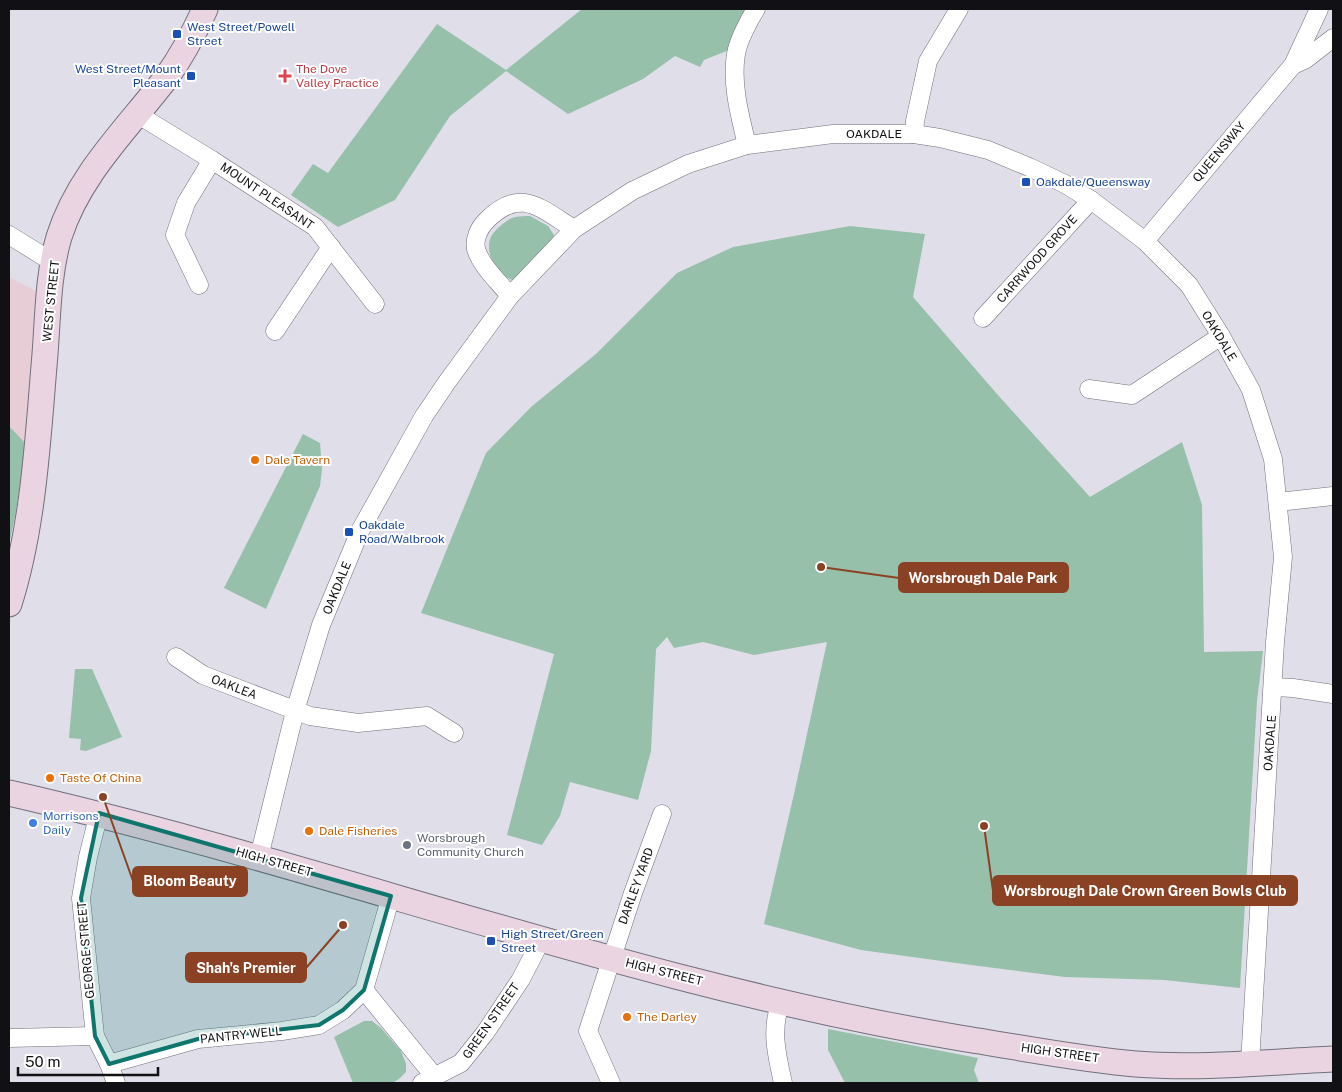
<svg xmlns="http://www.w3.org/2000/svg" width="1342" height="1092" viewBox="0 0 1342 1092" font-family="'Public Sans',sans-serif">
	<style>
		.commercial { fill: #e7ced6 }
		.green { fill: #97c0ab }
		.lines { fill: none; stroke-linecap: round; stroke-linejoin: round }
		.street-casing { stroke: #71707a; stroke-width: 19 }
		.secondary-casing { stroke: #71707a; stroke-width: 27 }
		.street { stroke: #fff; stroke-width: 18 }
		.secondary { stroke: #ead4e2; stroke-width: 25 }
		.marked { fill: #0f766e; fill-opacity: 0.2; stroke: #0f766e; stroke-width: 4; stroke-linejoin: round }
		.transit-dot { fill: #1a4fb4; stroke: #fff; stroke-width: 2 }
		.health-dot { fill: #e0444e; stroke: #fff; stroke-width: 2 }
		.food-dot { fill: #e8710a; stroke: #fff; stroke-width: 2 }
		.shop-dot { fill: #3f7fe0; stroke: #fff; stroke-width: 2 }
		.worship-dot { fill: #6b7280; stroke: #fff; stroke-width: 2 }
		.labels { text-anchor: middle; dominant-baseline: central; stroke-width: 4; stroke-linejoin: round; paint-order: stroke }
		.transit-label { font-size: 12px; fill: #164399; stroke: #fff; text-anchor: start }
		.health-label { font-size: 12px; fill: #be3a42; stroke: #fff; text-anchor: start }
		.street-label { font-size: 12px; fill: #111115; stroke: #fff }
		.food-label { font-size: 12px; fill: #c56008; stroke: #fff; text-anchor: start }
		.shop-label { font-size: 12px; fill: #366cbe; stroke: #fff; text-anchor: start }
		.worship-label { font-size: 12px; fill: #5b616d; stroke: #fff; text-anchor: start }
		.leader { fill: none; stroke: #8b4224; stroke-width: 2 }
		.callout-dot { fill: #8b4224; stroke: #fff; stroke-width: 2 }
		.callout { fill: #8b4224; stroke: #8b4224; stroke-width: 2 }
		.callout-label { font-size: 14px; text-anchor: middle; font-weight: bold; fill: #fff }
	</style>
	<rect width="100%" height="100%" fill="#dfdee9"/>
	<polygon class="commercial" points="9,277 36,291 26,444 9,426"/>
	<g class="green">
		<polygon points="582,9 748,9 729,50 704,60 700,67 675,56 643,79 568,114 506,71 450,116 395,200 338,227 291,195 313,164 328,173 437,24 506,70"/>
		<path d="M 530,216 L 548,226 L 554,235 L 551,241 L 513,280 C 498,276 485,255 490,239 C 493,231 503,223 510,219 C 515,216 524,216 530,216 Z"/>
		<polygon points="850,226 925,234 913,297 997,394 1090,497 1182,442 1202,505 1204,652 1263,651 1257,701 1240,988 1164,980 1065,977 971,965 861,950 764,924 794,794 827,642 754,655 703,642 674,648 667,637 656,649 651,751 638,800 570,782 560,816 542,845 507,835 554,654 421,613 486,453 531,407 596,354 677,273 733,247"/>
		<polygon points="9,426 26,444 16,511 9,545"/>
		<polygon points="303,434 320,443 322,469 320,486 266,609 224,588"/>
		<polygon points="75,669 92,669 122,737 86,751 80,750 81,739 69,738"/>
		<polygon points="364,1021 372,1021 381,1028 401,1051 406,1064 406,1072 399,1079 392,1083 353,1083 334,1037"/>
		<polygon points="828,1029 978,1058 974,1070 979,1083 845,1083 828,1050"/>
	</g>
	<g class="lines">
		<defs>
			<g id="street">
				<polyline points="1293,65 1306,59 1333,38"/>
				<polyline points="137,114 212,160 315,227 375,304"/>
				<polyline points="914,134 915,121 928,61 959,9"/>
				<path d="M 747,145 C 740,116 731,84 736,54 C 738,41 749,20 756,9"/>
				<polyline points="9,235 54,263"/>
				<polyline points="1145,241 1293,65 1319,9"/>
				<polyline points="199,285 175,235 186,203 212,160"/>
				<path d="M 510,296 C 499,282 481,266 476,249 C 474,239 479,228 486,221 C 520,186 540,208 574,229"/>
				<polyline points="983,318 1091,200"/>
				<polyline points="275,331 331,247"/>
				<polyline points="1089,389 1132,395 1221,336"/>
				<polyline points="1278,502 1333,496"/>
				<polyline points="176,657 203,675 310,716 358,723 427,716 454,733"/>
				<polyline points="1274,687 1293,688 1333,694"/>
				<polyline points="99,813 88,857 81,898 95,1036 109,1064 116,1083"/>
				<polyline points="259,857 295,711 321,625 360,531 424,416 447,382 510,296 574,229 632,191 688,164 747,145 833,134 914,134 940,138 988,150 1029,167 1065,184 1091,200 1145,241 1189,285 1221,336 1251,390 1273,459 1283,557 1275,642 1250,1063"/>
				<polyline points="364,990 434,1076"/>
				<path d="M 781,1002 C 770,1029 777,1056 783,1083"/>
				<polyline points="9,1038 95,1036"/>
				<polyline points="109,1064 198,1039 282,1031 319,1025 343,1010 364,990 391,896"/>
				<polyline points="422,1083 461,1063 485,1033 521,979 537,948 539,938"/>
				<polyline points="611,1083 588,1031 633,893 662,814"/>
			</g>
			<g id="secondary">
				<path d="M 9,604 C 34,525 38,436 45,354 C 48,315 48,274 59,237 C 79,174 127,129 166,78 C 182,56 194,33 205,9"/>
				<path d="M 9,793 C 328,866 636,984 960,1038 C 1018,1047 1077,1059 1136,1064 C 1201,1069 1267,1062 1333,1059"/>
			</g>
		</defs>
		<use href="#street" class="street-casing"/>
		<use href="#secondary" class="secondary-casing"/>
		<use href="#street" class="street"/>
		<use href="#secondary" class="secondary"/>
	</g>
	<path class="marked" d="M 99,813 L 391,896 L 364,990 L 343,1010 L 319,1025 L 198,1039 L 109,1064 L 95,1036 L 81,898 Z"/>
	<g class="transit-dot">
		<rect x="172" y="29" width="10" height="10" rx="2.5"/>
		<rect x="186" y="71" width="10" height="10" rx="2.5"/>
		<rect x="1021" y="177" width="10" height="10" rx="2.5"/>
		<rect x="344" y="527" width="10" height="10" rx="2.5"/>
		<rect x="486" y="936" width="10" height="10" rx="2.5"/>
	</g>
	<path class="health-dot" d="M282.5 68.5h5v5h5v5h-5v5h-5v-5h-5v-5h5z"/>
	<g class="food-dot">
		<circle cx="255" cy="460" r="5"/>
		<circle cx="50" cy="778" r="5"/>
		<circle cx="309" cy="831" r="5"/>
		<circle cx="627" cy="1017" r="5"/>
	</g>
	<circle class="shop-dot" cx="33" cy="823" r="5"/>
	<circle class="worship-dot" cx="407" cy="845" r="5"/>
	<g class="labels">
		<g class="transit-label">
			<text x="187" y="27">West Street/Powell<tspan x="187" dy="14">Street</tspan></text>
			<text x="181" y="69" text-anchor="end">West Street/Mount<tspan x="181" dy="14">Pleasant</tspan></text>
			<text x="1036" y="182">Oakdale/Queensway</text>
			<text x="359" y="525">Oakdale<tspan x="359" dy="14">Road/Walbrook</tspan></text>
			<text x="501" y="934">High Street/Green<tspan x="501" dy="14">Street</tspan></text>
		</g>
		<g class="health-label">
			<text x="296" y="69">The Dove<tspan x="296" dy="14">Valley Practice</tspan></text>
		</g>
		<g class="street-label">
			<text x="874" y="134">OAKDALE</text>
			<text transform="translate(1219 152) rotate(-50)">QUEENSWAY</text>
			<text transform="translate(267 196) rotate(34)">MOUNT PLEASANT</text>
			<text transform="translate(1037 259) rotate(-48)">CARRWOOD GROVE</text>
			<text transform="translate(51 301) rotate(-84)">WEST STREET</text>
			<text transform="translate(1219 336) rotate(59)">OAKDALE</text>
			<text transform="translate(337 588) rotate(-68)">OAKDALE</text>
			<text transform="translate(234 687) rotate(21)">OAKLEA</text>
			<text transform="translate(1270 743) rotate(-86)">OAKDALE</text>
			<text transform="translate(274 862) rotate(16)">HIGH STREET</text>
			<text transform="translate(636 886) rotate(-70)">DARLEY YARD</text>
			<text transform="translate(86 950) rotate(-95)">GEORGE STREET</text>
			<text transform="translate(664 972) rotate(14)">HIGH STREET</text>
			<text transform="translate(491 1021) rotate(-55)">GREEN STREET</text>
			<text transform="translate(241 1035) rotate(-6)">PANTRY WELL</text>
			<text transform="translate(1060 1053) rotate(8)">HIGH STREET</text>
		</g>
		<g class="food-label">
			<text x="265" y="460">Dale Tavern</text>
			<text x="60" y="778">Taste Of China</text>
			<text x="319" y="831">Dale Fisheries</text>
			<text x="637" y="1017">The Darley</text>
		</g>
		<g class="shop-label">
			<text x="43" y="816">Morrisons<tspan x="43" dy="14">Daily</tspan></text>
		</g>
		<g class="worship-label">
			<text x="417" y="838">Worsbrough<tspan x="417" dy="14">Community Church</tspan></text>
		</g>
	</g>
	<path class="leader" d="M821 567L899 578M103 797L133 881M984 826L993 891M343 925L306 968"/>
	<g class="callout-dot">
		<circle cx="821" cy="567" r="5"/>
		<circle cx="103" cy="797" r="5"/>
		<circle cx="984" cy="826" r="5"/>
		<circle cx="343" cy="925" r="5"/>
	</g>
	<g class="callout">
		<rect x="899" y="563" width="169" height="29" rx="5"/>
		<rect x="133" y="867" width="114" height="29" rx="5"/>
		<rect x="993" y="876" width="304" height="29" rx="5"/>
		<rect x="186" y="953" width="120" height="29" rx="5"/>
	</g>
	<g class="callout-label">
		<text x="983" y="583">Worsbrough Dale Park</text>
		<text x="190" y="886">Bloom Beauty</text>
		<text x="1145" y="896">Worsbrough Dale Crown Green Bowls Club</text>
		<text x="246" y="973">Shah's Premier</text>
	</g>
	<rect width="1342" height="1092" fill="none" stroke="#111115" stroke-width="20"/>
	<path d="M18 1067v8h140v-8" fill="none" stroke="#111115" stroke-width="2.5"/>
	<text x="25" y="1067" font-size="15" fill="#111115" stroke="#ffffff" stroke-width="4" paint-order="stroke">50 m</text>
</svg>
